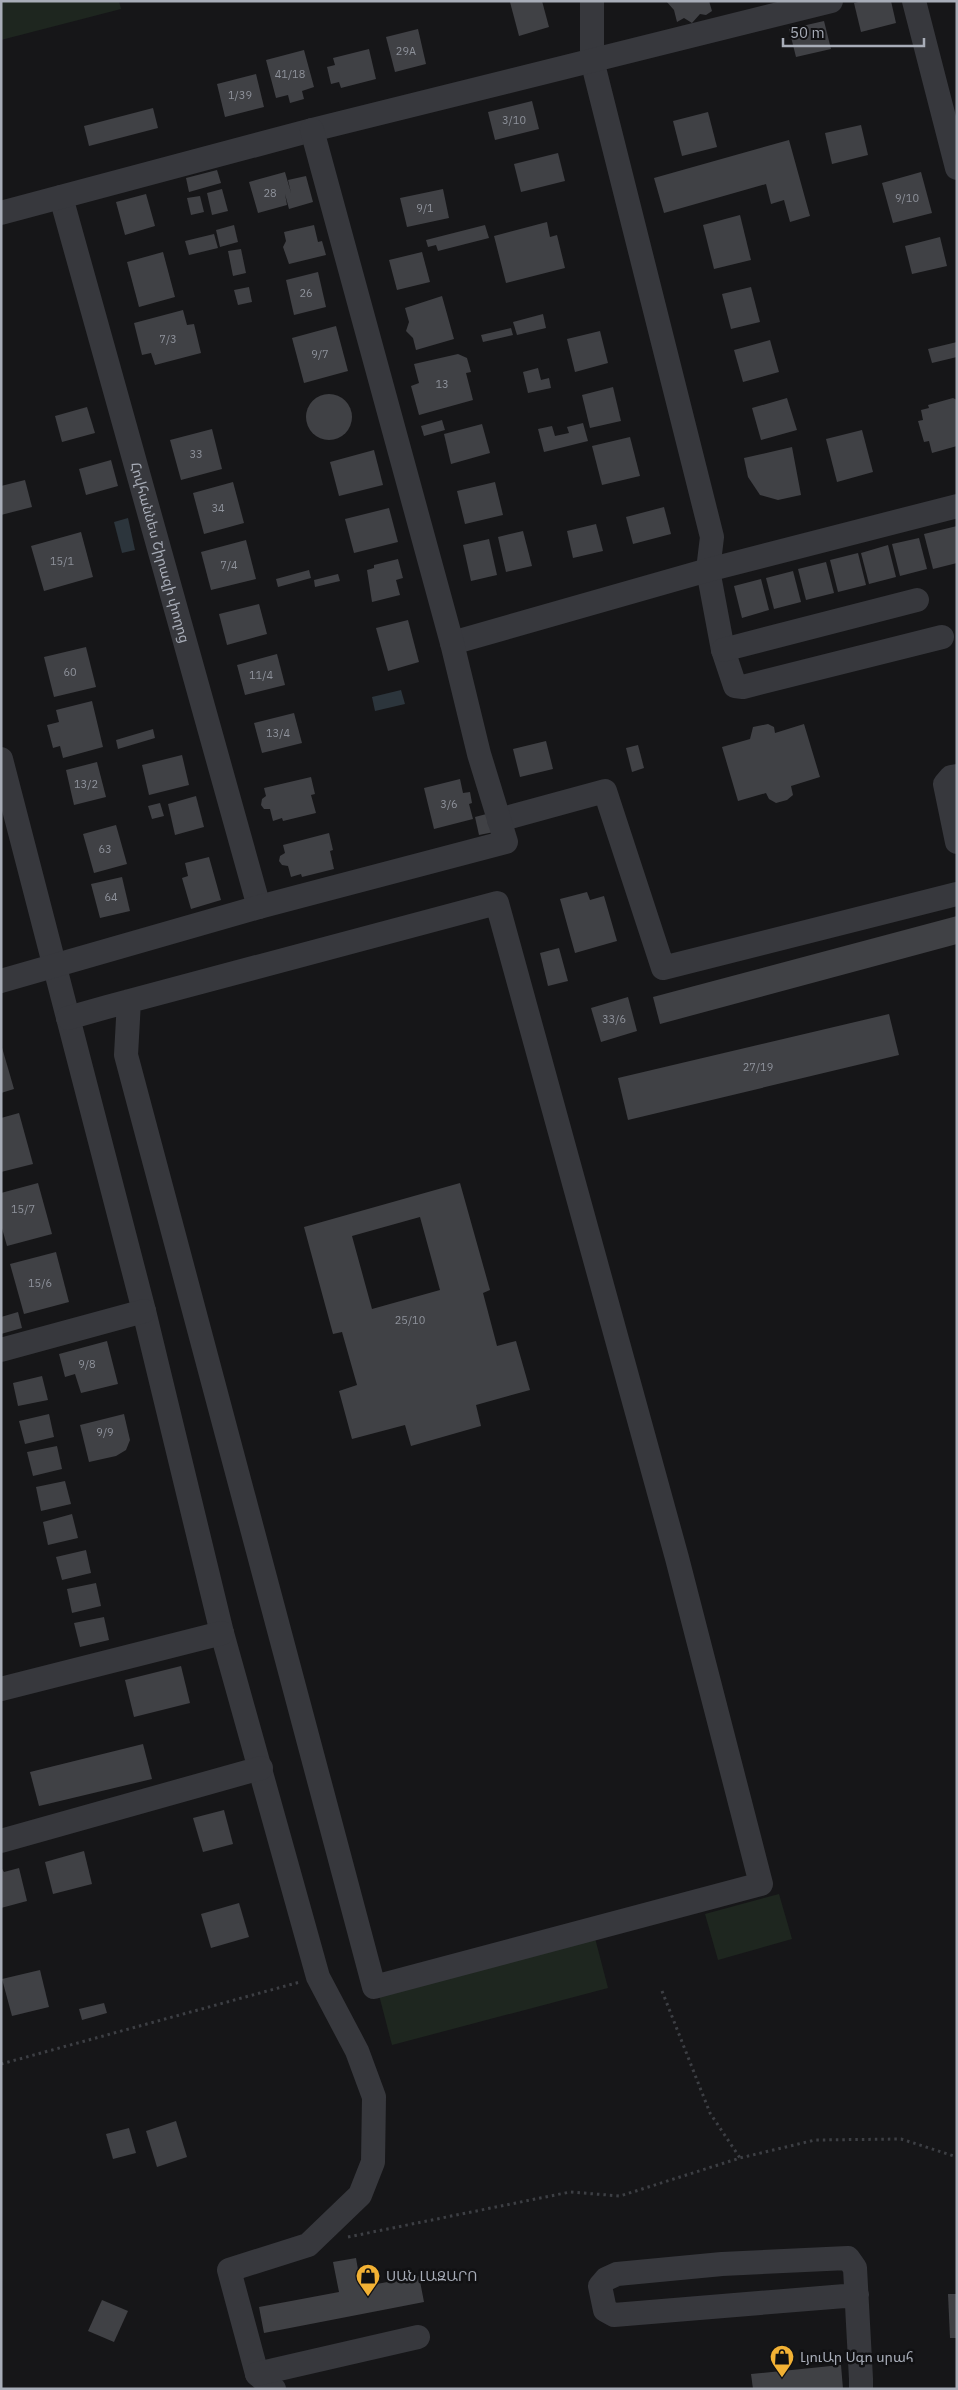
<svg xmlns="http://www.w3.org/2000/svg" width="958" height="2390" viewBox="0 0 958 2390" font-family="'IBM Plex Sans','Noto Sans Armenian',sans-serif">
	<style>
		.green { fill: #1e261f }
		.water { fill: #2c353c }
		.building { fill: #404145; fill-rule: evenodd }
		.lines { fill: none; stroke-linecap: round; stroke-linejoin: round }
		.path { stroke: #3d3f44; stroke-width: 3; stroke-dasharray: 2.5 4; stroke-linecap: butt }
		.minor { stroke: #37383d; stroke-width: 24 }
		.labels { text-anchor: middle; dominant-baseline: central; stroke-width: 5; stroke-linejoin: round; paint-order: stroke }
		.number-label { font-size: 11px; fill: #8e929b }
		.street-label { font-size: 14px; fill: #a8adb8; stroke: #111113 }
		.poi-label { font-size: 14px; fill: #a8adb8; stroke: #111113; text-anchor: start }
	</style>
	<rect width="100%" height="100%" fill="#161618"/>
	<g class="green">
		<polygon points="1,1 119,1 121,9 1,40"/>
		<polygon points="779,1894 792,1939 718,1960 705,1914"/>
		<polygon points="595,1938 608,1988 392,2045 379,1995"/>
	</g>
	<g class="water">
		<polygon points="128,518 135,550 122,553 114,522"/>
		<polygon points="401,690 405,704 375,711 372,697"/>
	</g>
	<g class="building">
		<polygon points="542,1 549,27 519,36 510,2"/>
		<polygon points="666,1 709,1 712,11 706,15 700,14 692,23 684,18 677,22 674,10"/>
		<polygon points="863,1 891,1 896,23 861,32 854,3"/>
		<polygon points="824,21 831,49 796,57 789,29"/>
		<polygon points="418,29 426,64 395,72 386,37"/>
		<polygon points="369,49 376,79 341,88 339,82 331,84 327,67 335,65 333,58"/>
		<polygon points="304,50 314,87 302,91 304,99 290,103 288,95 276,98 266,60"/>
		<polygon points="256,74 264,107 225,117 217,84"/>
		<polygon points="532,101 539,129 495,140 488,112"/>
		<polygon points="153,108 158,128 89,146 84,126"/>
		<polygon points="708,112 717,147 682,156 673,121"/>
		<polygon points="861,125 868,155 832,164 825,133"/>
		<polygon points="789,140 810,216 790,222 784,200 771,204 766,184 664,213 654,178"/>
		<polygon points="558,153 565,181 521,192 514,164"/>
		<polygon points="217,170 221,183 189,192 186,178"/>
		<polygon points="285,172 291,193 288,180 306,176 313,202 289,209 285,194 287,205 258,213 249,182"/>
		<polygon points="921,172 932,213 893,223 882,183"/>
		<polygon points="222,189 228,211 212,215 207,193"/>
		<polygon points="443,189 449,218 407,227 400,198"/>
		<polygon points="146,194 155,226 125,235 116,202"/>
		<polygon points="200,196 204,212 191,215 187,198"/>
		<polygon points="740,215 751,260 714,269 703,225"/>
		<polygon points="547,222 550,237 557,235 565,268 506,283 494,236"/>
		<polygon points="234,225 238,242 220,247 216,230"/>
		<polygon points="314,225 318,242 322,241 326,255 289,264 283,247 286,241 284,232"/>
		<polygon points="485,225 489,238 438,251 436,245 428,247 426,240"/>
		<polygon points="214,234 218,248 189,255 185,241"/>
		<polygon points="940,237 947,266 912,274 905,246"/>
		<polygon points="241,249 246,273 233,276 228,251"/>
		<polygon points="163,252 175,297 139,307 127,262"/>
		<polygon points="422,252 430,282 397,290 389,260"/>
		<polygon points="318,272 326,307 294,315 286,280"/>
		<polygon points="249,287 252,302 238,305 234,290"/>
		<polygon points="751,287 760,322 731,329 722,294"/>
		<polygon points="442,296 454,339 416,350 413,338 406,331 409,322 405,308"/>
		<polygon points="183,310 187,325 194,324 201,353 155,365 151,353 142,355 134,323"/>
		<polygon points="543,314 546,328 517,335 513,322"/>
		<polygon points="336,326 348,371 304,383 292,338"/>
		<polygon points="511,328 513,335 483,342 481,335"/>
		<polygon points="600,331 608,363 575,372 567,339"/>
		<polygon points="770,340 779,372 743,382 734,350"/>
		<polygon points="957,342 957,357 932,363 928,349"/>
		<polygon points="458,354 467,358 471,372 466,373 473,400 419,415 411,386 419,383 414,364"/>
		<polygon points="538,368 541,380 549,378 551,388 528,393 523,372"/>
		<polygon points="613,387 621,421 590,428 582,395"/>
		<circle cx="329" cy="417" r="23"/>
		<polygon points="787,398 797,430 761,440 752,408"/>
		<polygon points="953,398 957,400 957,446 932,453 929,441 924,442 918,421 923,420 921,410 929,408 928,405"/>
		<polygon points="87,407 95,433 62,442 55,416"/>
		<polygon points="442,420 445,430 424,436 421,426"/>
		<polygon points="583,423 588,441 544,452 538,429 552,426 555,436 569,433 567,427"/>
		<polygon points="482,424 490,453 451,464 444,434"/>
		<polygon points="212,429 222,469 181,480 170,440"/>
		<polygon points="862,430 873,472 837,482 826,439"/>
		<polygon points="630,437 640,476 602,485 592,446"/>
		<polygon points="792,447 801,495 778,500 760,495 748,477 744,458"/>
		<polygon points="374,450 383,485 339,496 330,462"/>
		<polygon points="111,460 118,486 86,495 79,469"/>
		<polygon points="25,480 32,507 1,515 1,486"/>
		<polygon points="233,482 244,523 204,534 193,493"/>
		<polygon points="495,482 503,515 465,524 457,491"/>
		<polygon points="664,507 671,534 633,544 626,517"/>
		<polygon points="389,508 398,542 354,553 345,519"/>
		<polygon points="596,524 603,551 573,558 567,531"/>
		<polygon points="957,526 957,563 933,569 924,534"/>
		<polygon points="523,531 532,566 506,572 498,537"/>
		<polygon points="81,532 93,577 44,591 31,546"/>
		<polygon points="919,538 927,569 900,576 892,544"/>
		<polygon points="489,539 497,575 471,581 463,545"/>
		<polygon points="246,540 256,579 211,590 201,552"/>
		<polygon points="888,545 896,577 869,584 861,553"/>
		<polygon points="858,553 866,585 838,592 830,560"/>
		<polygon points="398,559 403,578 396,580 400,595 372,602 367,570 374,568 374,565"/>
		<polygon points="826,562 834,593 806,600 798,569"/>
		<polygon points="309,570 311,578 278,587 276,579"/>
		<polygon points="793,571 801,602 774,609 766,578"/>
		<polygon points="338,574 340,581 315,587 314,580"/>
		<polygon points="761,579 769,610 742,618 734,586"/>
		<polygon points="259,604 267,634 227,645 219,614"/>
		<polygon points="408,620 419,662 388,671 376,628"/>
		<polygon points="86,647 96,687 54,697 44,657"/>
		<polygon points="277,654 285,685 245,695 237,665"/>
		<polygon points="92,701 103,747 63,758 60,746 53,748 47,725 59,722 56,710"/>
		<polygon points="294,713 302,743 262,753 254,723"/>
		<polygon points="768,724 774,727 775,733 804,724 820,777 791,786 793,795 787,800 776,803 769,799 766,793 738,801 722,747 750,739 753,727"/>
		<polygon points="153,729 155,738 118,749 116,740"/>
		<polygon points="546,741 553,769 520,777 513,749"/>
		<polygon points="638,745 644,768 632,772 626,748"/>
		<polygon points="182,755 189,785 149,795 142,765"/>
		<polygon points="97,762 106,797 74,805 66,770"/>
		<polygon points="311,777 315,794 311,795 316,813 283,821 282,818 273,821 270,809 264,809 261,805 262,799 266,796 264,788"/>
		<polygon points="460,779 463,793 470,792 472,803 469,804 473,819 434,829 424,788"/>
		<polygon points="196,796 204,827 175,835 168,804"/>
		<polygon points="160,803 164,816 152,819 148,806"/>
		<polygon points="494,812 499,831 479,835 475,817"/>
		<polygon points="116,825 127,864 94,873 83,834"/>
		<polygon points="329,833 333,850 330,851 334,869 302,877 301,874 291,877 288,866 282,865 279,861 280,856 285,853 283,845"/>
		<polygon points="209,857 221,900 191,909 182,878 188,876 185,863"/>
		<polygon points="122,877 130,911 100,918 91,884"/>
		<polygon points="587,892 590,900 604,896 617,941 575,953 560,899"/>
		<polygon points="957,916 957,944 660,1024 653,997"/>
		<polygon points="559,948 568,981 548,986 540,953"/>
		<polygon points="628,997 637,1031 601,1042 591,1008"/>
		<polygon points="889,1014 899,1055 628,1120 618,1078"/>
		<polygon points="1,1044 14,1089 1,1093"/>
		<polygon points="19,1113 33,1164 1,1172 1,1118"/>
		<polygon points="38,1183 52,1234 7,1246 1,1225 1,1193"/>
		<path d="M 460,1183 L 490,1290 L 483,1293 L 497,1346 L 516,1341 L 530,1390 L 476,1405 L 481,1426 L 411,1446 L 405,1425 L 352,1439 L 339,1391 L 357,1385 L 342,1332 L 333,1334 L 304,1227 ZM 420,1217 L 440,1290 L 372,1309 L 352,1236 Z"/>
		<polygon points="56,1252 69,1302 24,1314 10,1264"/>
		<polygon points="18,1312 22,1328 1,1334 1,1317"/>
		<polygon points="107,1341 118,1384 81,1393 75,1374 65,1377 59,1354"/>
		<polygon points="42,1376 48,1400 18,1406 13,1383"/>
		<polygon points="49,1414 54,1437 25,1444 19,1421"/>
		<polygon points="124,1414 130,1440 126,1450 116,1456 89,1462 80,1425"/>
		<polygon points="57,1446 62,1469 33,1476 27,1452"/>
		<polygon points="65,1481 71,1504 41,1511 36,1487"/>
		<polygon points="72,1514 78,1538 48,1545 43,1522"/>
		<polygon points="86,1550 91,1573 62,1580 56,1557"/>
		<polygon points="96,1583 101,1606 72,1613 67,1589"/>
		<polygon points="104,1617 109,1640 80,1647 74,1623"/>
		<polygon points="181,1666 190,1703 134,1717 125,1680"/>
		<polygon points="143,1744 152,1779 39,1806 30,1772"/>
		<polygon points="224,1810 233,1844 203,1852 193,1818"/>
		<polygon points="84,1851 92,1884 53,1894 45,1862"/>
		<polygon points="1,1867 4,1872 19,1868 27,1901 1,1908"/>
		<polygon points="239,1903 249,1937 211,1948 201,1914"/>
		<polygon points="40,1970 49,2007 12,2016 2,1979"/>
		<polygon points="104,2003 107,2013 82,2020 79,2009"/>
		<polygon points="176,2121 187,2157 157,2167 146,2131"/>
		<polygon points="129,2128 136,2153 113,2159 106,2134"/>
		<polygon points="356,2258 361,2287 419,2276 424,2302 264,2333 259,2307 339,2292 333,2262"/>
		<polygon points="948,2294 957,2294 957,2338 950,2338"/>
		<polygon points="102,2300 128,2311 114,2342 88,2331"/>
		<polygon points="841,2365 843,2389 753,2389 751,2374"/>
	</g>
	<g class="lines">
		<g class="path">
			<polyline points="662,1991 710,2113 740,2158"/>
			<polyline points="1,2064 300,1982"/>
			<polyline points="348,2237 570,2192 620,2196 740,2158 815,2140 901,2139 957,2157"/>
		</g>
		<g class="minor">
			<polyline points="592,1 592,60 712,537 708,570 723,650 735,686 743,687 942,637"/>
			<polyline points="914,1 957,168"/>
			<path id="s1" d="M 61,197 L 259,907"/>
			<polyline points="1,213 312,130 831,1"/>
			<polyline points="452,643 708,570 957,506"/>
			<polyline points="723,650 917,600"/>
			<polyline points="1,759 144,1311 222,1633 318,1977 357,2051 374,2097 373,2162 360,2195 308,2245 229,2270 257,2374 274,2389"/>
			<polyline points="957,776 951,777 945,784 957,842"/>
			<polyline points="499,820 605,791 663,968 957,894"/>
			<polyline points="1,981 259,907 506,842 479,754 452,643 312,130"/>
			<polyline points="68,1018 107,1007 497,903 677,1558 761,1884 374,1987 126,1055 129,1001"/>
			<polyline points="1,1350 144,1311"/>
			<polyline points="1,1689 222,1633"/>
			<polyline points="1,1841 261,1768"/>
			<polyline points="857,2295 614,2315 605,2310 600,2286 606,2279 617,2274 722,2264 848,2258 855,2268 861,2379 861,2389"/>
			<polyline points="257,2374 418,2337"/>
		</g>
	</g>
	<defs>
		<symbol id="shop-pin" viewBox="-11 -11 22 30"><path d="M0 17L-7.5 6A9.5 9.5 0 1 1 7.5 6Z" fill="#f2b134" stroke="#111113"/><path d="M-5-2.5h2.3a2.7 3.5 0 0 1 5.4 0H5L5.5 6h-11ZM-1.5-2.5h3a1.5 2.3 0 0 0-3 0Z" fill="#111"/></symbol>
	</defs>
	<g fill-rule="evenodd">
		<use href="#shop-pin" x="354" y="2262" width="28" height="38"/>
		<use href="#shop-pin" x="768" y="2343" width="28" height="38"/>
	</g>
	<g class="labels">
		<g class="number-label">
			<text x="406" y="51">29А</text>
			<text x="290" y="74">41/18</text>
			<text x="240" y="95">1/39</text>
			<text x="514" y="120">3/10</text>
			<text x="270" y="193">28</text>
			<text x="907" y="198">9/10</text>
			<text x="425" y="208">9/1</text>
			<text x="306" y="293">26</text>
			<text x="168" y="339">7/3</text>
			<text x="320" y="354">9/7</text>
			<text x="442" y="384">13</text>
			<text x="196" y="454">33</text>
			<text x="218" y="508">34</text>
			<text x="62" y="561">15/1</text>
			<text x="229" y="565">7/4</text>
			<text x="70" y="672">60</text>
			<text x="261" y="675">11/4</text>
			<text x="278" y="733">13/4</text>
			<text x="86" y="784">13/2</text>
			<text x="449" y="804">3/6</text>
			<text x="105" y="849">63</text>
			<text x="111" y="897">64</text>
			<text x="614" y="1019">33/6</text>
			<text x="758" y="1067">27/19</text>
			<text x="23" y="1209">15/7</text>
			<text x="40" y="1283">15/6</text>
			<text x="410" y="1320">25/10</text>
			<text x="87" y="1364">9/8</text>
			<text x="105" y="1432">9/9</text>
		</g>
		<g class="street-label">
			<text stroke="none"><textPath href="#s1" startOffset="369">Հովհաննես Շիրազի փողոց</textPath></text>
		</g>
		<g class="poi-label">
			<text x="386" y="2276">ՍԱՆ ԼԱԶԱՐՈ</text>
			<text x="800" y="2357">ԼյուԱր Սգո սրահ</text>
		</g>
	</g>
	<rect width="958" height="2390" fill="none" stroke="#a8adb8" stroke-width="5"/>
	<path d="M783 38v8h141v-8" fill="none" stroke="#a8adb8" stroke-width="2.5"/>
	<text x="790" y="38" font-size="15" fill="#a8adb8" stroke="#111113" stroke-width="4" paint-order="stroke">50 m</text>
</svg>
